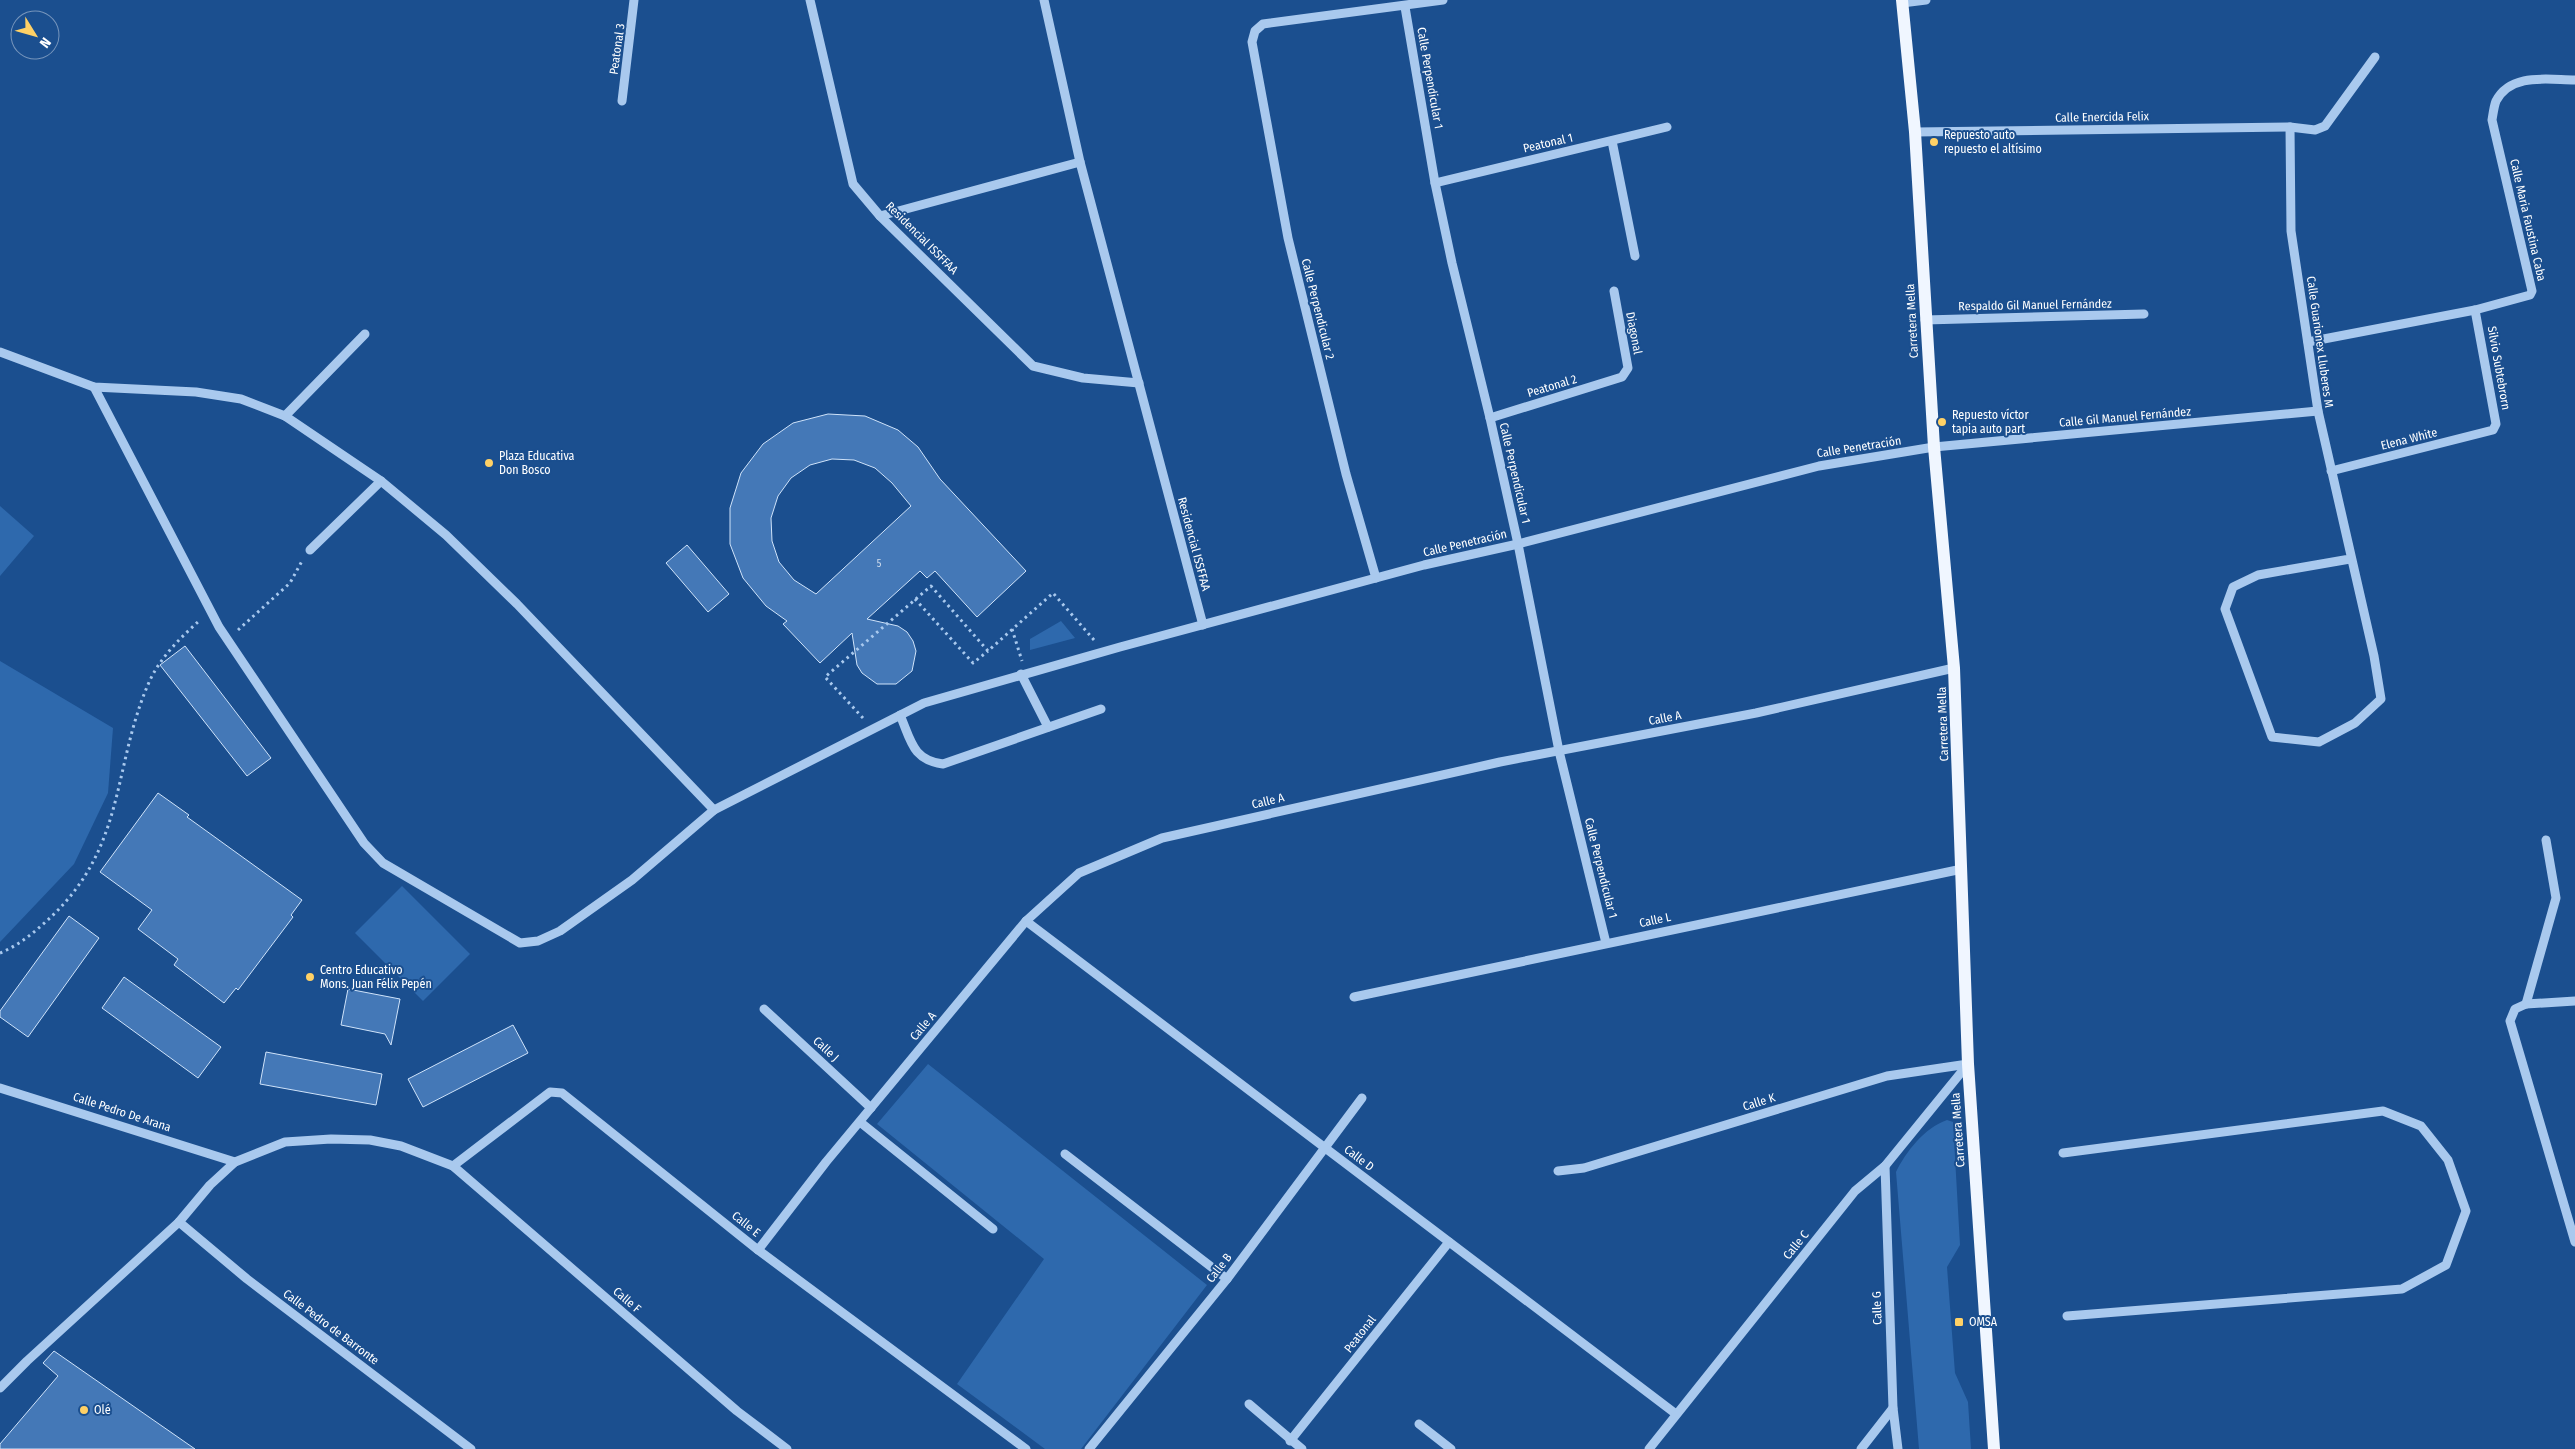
<svg xmlns="http://www.w3.org/2000/svg" width="2575" height="1449" viewBox="0 0 2575 1449" font-family="'Fira Sans Condensed',sans-serif">
	<style>
		.green { fill: #2e69ad }
		.building { fill: #4478b7; stroke: #cfe3fa; fill-rule: evenodd }
		.lines { fill: none; stroke-linecap: round; stroke-linejoin: round }
		.path { stroke: #a9c9ee; stroke-width: 3; stroke-dasharray: 2.5 4; stroke-linecap: butt }
		.minor { stroke: #a9c9ee; stroke-width: 9 }
		.major { stroke: #f0f6ff; stroke-width: 12 }
		.poi-dot { fill: #ffd166; stroke: #1b4f8f; stroke-width: 2 }
		.labels { text-anchor: middle; dominant-baseline: central; stroke-width: 4; stroke-linejoin: round; paint-order: stroke }
		.number-label { font-size: 10px; fill: #d0dded }
		.street-label { font-size: 12px; fill: #fff; stroke: #1b4f8f }
		.poi-label { font-size: 12px; fill: #fff; stroke: #1b4f8f; text-anchor: start }
	</style>
	<rect width="100%" height="100%" fill="#1b4f8f"/>
	<g class="green">
		<polygon points="0,506 34,536 0,576"/>
		<polygon points="1061,621 1075,638 1030,650 1030,639"/>
		<polygon points="0,661 113,728 108,793 74,864 0,942"/>
		<polygon points="402,886 470,954 423,1001 355,933"/>
		<polygon points="928,1064 1207,1285 1081,1449 1045,1449 957,1384 1044,1259 877,1124"/>
		<path d="M 1947,1120 L 1953,1122 L 1960,1245 L 1947,1267 L 1955,1373 L 1968,1402 L 1971,1449 L 1919,1449 L 1896,1172 C 1906,1152 1924,1128 1947,1120 Z"/>
	</g>
	<g class="building">
		<path d="M 828,414 L 865,416 L 898,430 L 918,447 L 940,479 L 1026,571 L 977,617 L 935,571 L 927,578 L 920,571 L 867,619 L 898,626 L 907,632 L 913,641 L 916,651 L 912,671 L 896,684 L 877,684 L 862,673 L 857,665 L 852,633 L 820,663 L 783,624 L 787,621 L 766,606 L 743,578 L 730,544 L 730,508 L 741,473 L 763,444 L 793,423 ZM 832,459 L 854,460 L 875,468 L 892,483 L 911,506 L 816,594 L 794,580 L 779,562 L 772,541 L 771,518 L 778,496 L 791,478 L 810,465 Z"/>
		<polygon points="687,545 729,594 708,612 666,563"/>
		<polygon points="185,646 271,758 247,776 160,665"/>
		<polygon points="158,793 189,815 187,817 302,900 291,915 293,917 238,990 236,988 224,1003 174,965 178,959 138,929 152,910 100,872"/>
		<polygon points="69,916 99,938 28,1037 0,1017 0,1011"/>
		<polygon points="124,977 221,1047 198,1078 102,1008"/>
		<polygon points="348,989 400,999 391,1045 385,1034 341,1025"/>
		<polygon points="513,1025 528,1053 423,1107 408,1079"/>
		<polygon points="266,1052 382,1074 376,1105 260,1084"/>
		<polygon points="54,1351 195,1449 0,1449 0,1444 58,1376 43,1363"/>
	</g>
	<g class="lines">
		<g class="path">
			<polyline points="915,599 973,663 988,651"/>
			<polyline points="1012,629 1022,661"/>
			<polyline points="238,630 290,583 302,561"/>
			<polyline points="863,718 825,677 931,586 988,651 1053,593 1094,640"/>
			<path d="M 0,953 C 20,945 37,930 52,916 C 127,844 112,765 150,680 C 161,657 180,638 199,621"/>
		</g>
		<g class="minor">
			<polyline points="810,0 853,184 880,216 1033,366 1083,378 1139,383"/>
			<polyline points="1044,0 1080,162 1203,625"/>
			<polyline points="1902,3 1926,0"/>
			<polyline points="1405,7 1435,183 1452,263 1490,418 1518,544 1559,751 1606,943"/>
			<polyline points="622,101 634,0"/>
			<polyline points="2290,127 2291,231 2318,411 2374,656 2381,699 2355,723 2319,742 2272,737 2225,609 2233,587 2258,575 2350,559"/>
			<polyline points="1915,132 2290,127 2315,130 2325,126 2375,57"/>
			<polyline points="1612,141 1635,256"/>
			<polyline points="1435,183 1667,127"/>
			<polyline points="880,216 1080,162"/>
			<polyline points="1925,320 2144,314"/>
			<path d="M 2308,342 L 2475,310 L 2530,295 L 2532,291 L 2492,120 C 2493,114 2494,106 2496,101 C 2511,72 2549,80 2575,80"/>
			<polyline points="0,352 94,387 196,392 241,399 285,416 381,481 446,535 517,604 714,810"/>
			<polyline points="94,387 219,627 364,843 383,863 520,943 538,941 560,931 632,880 714,810 924,703 1120,647 1424,565 1518,544 1819,466 1934,447 2318,411"/>
			<polyline points="285,416 365,334"/>
			<polyline points="1490,418 1622,377 1628,368 1614,291"/>
			<polyline points="2331,471 2493,430 2496,424 2475,310"/>
			<polyline points="310,550 381,481"/>
			<polyline points="1376,578 1346,474 1288,238 1252,42 1255,31 1263,24 1443,0"/>
			<polyline points="1021,674 1048,727"/>
			<path d="M 900,715 C 911,740 912,760 943,764 L 1101,709"/>
			<polyline points="1026,921 1676,1414"/>
			<polyline points="1354,997 1962,869"/>
			<polyline points="2575,1001 2526,1004 2515,1009 2510,1021 2575,1242"/>
			<polyline points="2526,1004 2556,898 2546,840"/>
			<polyline points="764,1009 871,1108"/>
			<polyline points="0,1088 235,1162"/>
			<polyline points="860,1122 993,1229"/>
			<polyline points="2063,1153 2383,1111 2421,1126 2448,1160 2466,1211 2446,1265 2402,1289 2067,1316"/>
			<polyline points="1065,1154 1227,1279"/>
			<polyline points="453,1166 550,1092 562,1093 758,1250 1026,1449"/>
			<polyline points="1885,1166 1893,1408 1898,1449"/>
			<polyline points="1558,1171 1584,1168 1887,1076 1968,1064"/>
			<polyline points="179,1222 247,1279 471,1449"/>
			<polyline points="758,1250 826,1162 1026,921 1079,873 1162,838 1500,762 1756,713 1954,668"/>
			<polyline points="0,1388 27,1361 179,1222 210,1185 235,1162 285,1142 331,1139 370,1140 401,1146 453,1166 737,1411 787,1449"/>
			<polyline points="1249,1404 1302,1449"/>
			<polyline points="1419,1424 1451,1449"/>
			<polyline points="1290,1441 1449,1242"/>
			<polyline points="1089,1449 1227,1279 1362,1098"/>
			<polyline points="1649,1449 1855,1191 1885,1166 1968,1064"/>
			<polyline points="1861,1449 1893,1408"/>
		</g>
		<polyline class="major" points="1902,0 1915,132 1934,447 1954,668 1968,1064 1994,1449"/>
	</g>
	<g class="poi-dot">
		<circle cx="1934" cy="142" r="5"/>
		<circle cx="1942" cy="422" r="5"/>
		<circle cx="489" cy="463" r="5"/>
		<circle cx="310" cy="977" r="5"/>
		<rect x="1954" y="1317" width="10" height="10" rx="2.5"/>
		<circle cx="84" cy="1410" r="5"/>
	</g>
	<g class="labels">
		<g class="number-label">
			<text x="879" y="564">5</text>
		</g>
		<g class="street-label">
			<text transform="translate(617 49) rotate(-82)">Peatonal 3</text>
			<text transform="translate(1430 78) rotate(80)">Calle Perpendicular 1</text>
			<text transform="translate(2102 117) rotate(-1)">Calle Enercida Felix</text>
			<text transform="translate(1548 143) rotate(-13)">Peatonal 1</text>
			<text transform="translate(2528 220) rotate(77)">Calle Maria Faustina Caba</text>
			<text transform="translate(922 238) rotate(45)">Residencial ISSFFAA</text>
			<text transform="translate(2035 305) rotate(-1)">Respaldo Gil Manuel Fernández</text>
			<text transform="translate(1318 309) rotate(76)">Calle Perpendicular 2</text>
			<text transform="translate(1912 321) rotate(-93)">Carretera Mella</text>
			<text transform="translate(1634 333) rotate(79)">Diagonal</text>
			<text transform="translate(2320 342) rotate(82)">Calle Guarionex Lluberes M</text>
			<text transform="translate(2499 368) rotate(80)">Silvio Subtebrorn</text>
			<text transform="translate(1552 386) rotate(-17)">Peatonal 2</text>
			<text transform="translate(2125 417) rotate(-5)">Calle Gil Manuel Fernández</text>
			<text transform="translate(2409 439) rotate(-14)">Elena White</text>
			<text transform="translate(1859 447) rotate(-9)">Calle Penetración</text>
			<text transform="translate(1515 473) rotate(77)">Calle Perpendicular 1</text>
			<text transform="translate(1465 543) rotate(-13)">Calle Penetración</text>
			<text transform="translate(1194 544) rotate(75)">Residencial ISSFFAA</text>
			<text transform="translate(1665 718) rotate(-11)">Calle A</text>
			<text transform="translate(1943 724) rotate(-92)">Carretera Mella</text>
			<text transform="translate(1268 801) rotate(-13)">Calle A</text>
			<text transform="translate(1601 868) rotate(76)">Calle Perpendicular 1</text>
			<text transform="translate(1655 920) rotate(-12)">Calle L</text>
			<text transform="translate(923 1026) rotate(-50)">Calle A</text>
			<text transform="translate(826 1049) rotate(43)">Calle J</text>
			<text transform="translate(1759 1102) rotate(-17)">Calle K</text>
			<text transform="translate(122 1112) rotate(18)">Calle Pedro De Arana</text>
			<text transform="translate(1958 1130) rotate(-94)">Carretera Mella</text>
			<text transform="translate(1359 1158) rotate(37)">Calle D</text>
			<text transform="translate(746 1224) rotate(39)">Calle E</text>
			<text transform="translate(1796 1245) rotate(-51)">Calle C</text>
			<text transform="translate(1219 1268) rotate(-52)">Calle B</text>
			<text transform="translate(627 1300) rotate(41)">Calle F</text>
			<text transform="translate(1877 1308) rotate(-92)">Calle G</text>
			<text transform="translate(331 1327) rotate(37)">Calle Pedro de Barronte</text>
			<text transform="translate(1360 1334) rotate(-52)">Peatonal</text>
		</g>
		<g class="poi-label">
			<text x="1944" y="135">Repuesto auto<tspan x="1944" dy="14">repuesto el altísimo</tspan></text>
			<text x="1952" y="415">Repuesto víctor<tspan x="1952" dy="14">tapia auto part</tspan></text>
			<text x="499" y="456">Plaza Educativa<tspan x="499" dy="14">Don Bosco</tspan></text>
			<text x="320" y="970">Centro Educativo<tspan x="320" dy="14">Mons. Juan Félix Pepén</tspan></text>
			<text x="1969" y="1322">OMSA</text>
			<text x="94" y="1410">Olé</text>
		</g>
	</g>
	<g transform="translate(35 35) rotate(127)"><circle r="24" fill="#1b4f8f" stroke="#7695bc"/>
	<path d="M0-4L9 19L0 12L-9 19Z" fill="#ffd166"/>
	<text y="-8" font-size="14" font-weight="bold" text-anchor="middle" fill="#ffffff">N</text>
	</g>
</svg>
